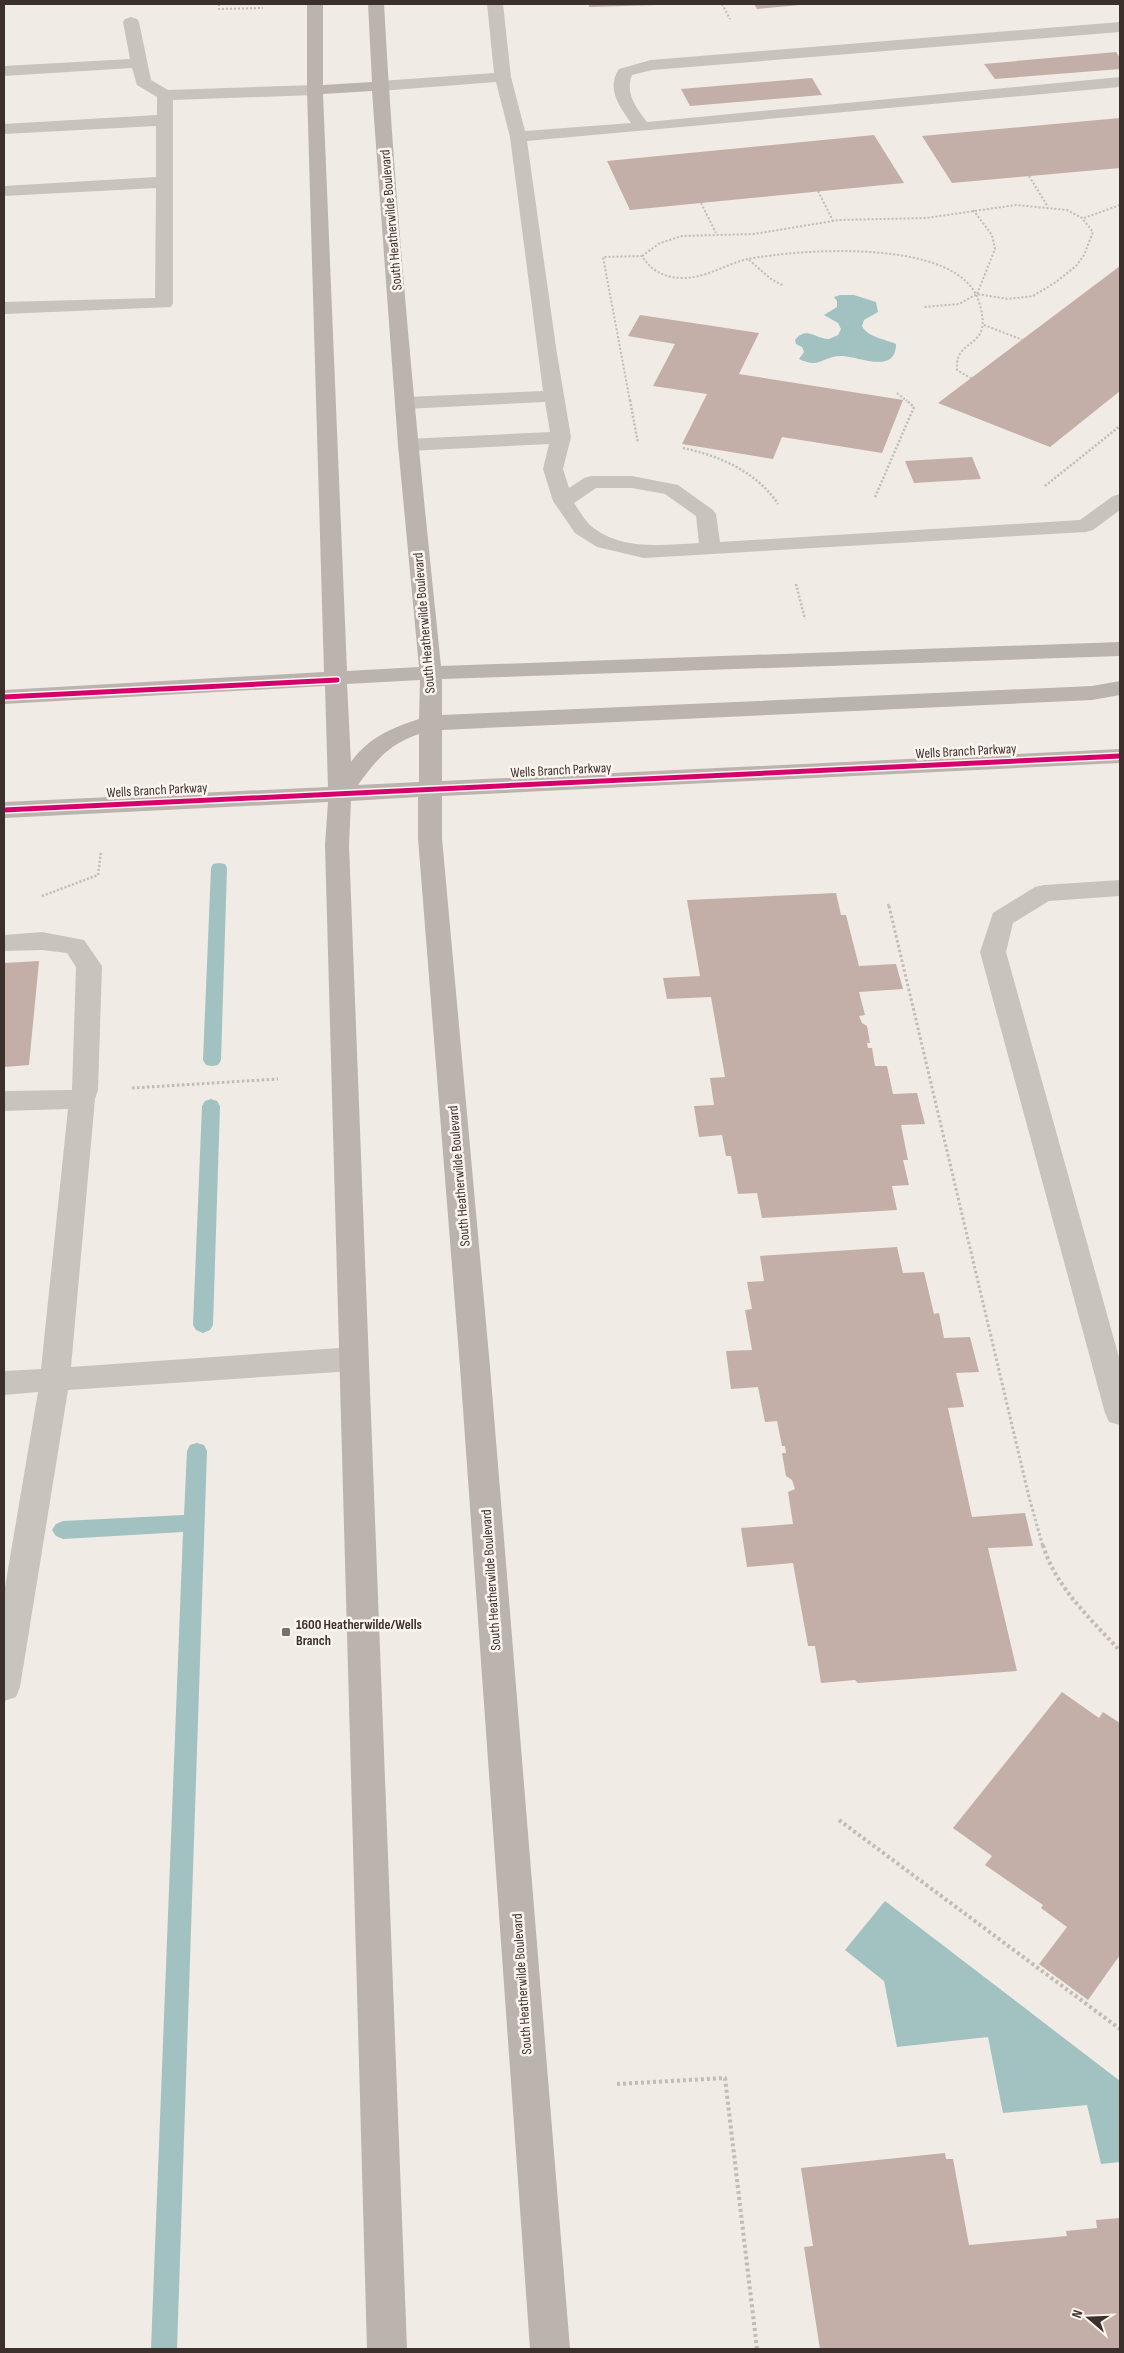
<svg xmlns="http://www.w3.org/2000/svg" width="1124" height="2353" viewBox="0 0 1124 2353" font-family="'Sofia Sans Condensed',sans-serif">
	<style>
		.water { fill: #a1c2c1 }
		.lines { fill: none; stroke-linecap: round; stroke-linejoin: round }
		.stream { fill: #a1c2c1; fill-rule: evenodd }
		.building { fill: #c3afa7 }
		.path-far3 { stroke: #c2bbb6; stroke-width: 2; stroke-dasharray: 2 2; stroke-linecap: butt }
		.path-far2 { stroke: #c2bbb6; stroke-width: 2.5; stroke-dasharray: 2 2; stroke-linecap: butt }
		.path-far1 { stroke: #c2bbb6; stroke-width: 3; stroke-dasharray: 2.5 2.5; stroke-linecap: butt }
		.path { stroke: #c2bbb6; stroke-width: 4; stroke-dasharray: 3 3; stroke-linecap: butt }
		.service { fill: #c9c3be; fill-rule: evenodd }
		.secondary { fill: #bab3ae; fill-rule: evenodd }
		.cycleway-casing { stroke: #fbf5ee; stroke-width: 8 }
		.cycleway { stroke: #d6006c; stroke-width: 5 }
		.poi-dot { fill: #7a716c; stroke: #fbf5ee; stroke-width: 2 }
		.labels { text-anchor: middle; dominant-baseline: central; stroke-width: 5; stroke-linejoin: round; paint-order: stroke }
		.street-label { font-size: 14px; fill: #3b302b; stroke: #fbf5ee }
		.poi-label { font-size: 14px; font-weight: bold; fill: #3b302b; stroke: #fbf5ee; text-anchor: start }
	</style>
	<rect width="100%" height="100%" fill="#f0ebe5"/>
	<g class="water">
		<path d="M 840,295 L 854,295 L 876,302 L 878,312 L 864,320 L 862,326 C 867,337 885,339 896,344 C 896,376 856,355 840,356 C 830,356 820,363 814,363 C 809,363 803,361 799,359 L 804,352 L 802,347 L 796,344 L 795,340 C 807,325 817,340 829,339 L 838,335 L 841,329 L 838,323 L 824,315 L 837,307 L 837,301 L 834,297 Z"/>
		<polygon points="885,1901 1120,2081 1120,2162 1101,2164 1087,2105 1003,2113 988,2037 897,2047 884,1981 845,1950"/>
	</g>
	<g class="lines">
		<g class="stream">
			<polygon points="219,863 225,864 227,868 221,1060 218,1065 212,1066 206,1065 203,1060 211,868 213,864"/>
			<polygon points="211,1099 217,1101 220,1106 213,1325 210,1330 203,1333 196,1330 193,1325 202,1106 205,1101"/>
			<polygon points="197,1443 204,1445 207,1451 177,2349 151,2349 183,1532 63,1539 56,1536 52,1530 56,1524 63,1521 184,1515 187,1451 190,1445"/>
		</g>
	</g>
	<g class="building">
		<polygon points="589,4 659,4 659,5 589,7"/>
		<polygon points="754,4 800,4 800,5 757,9"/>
		<polygon points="1116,52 1120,58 1120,69 995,79 984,64"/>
		<polygon points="812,78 822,95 690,106 681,89"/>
		<polygon points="1120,118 1120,168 952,183 922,136"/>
		<polygon points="874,135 904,183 630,210 607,161"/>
		<polygon points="1120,266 1120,391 1050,447 938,403"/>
		<polygon points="640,315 759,333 739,374 903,400 882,453 782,437 773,459 682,444 707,394 653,386 675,344 628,336"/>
		<polygon points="972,457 981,479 914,483 905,461"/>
		<polygon points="836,893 841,915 846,915 859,966 896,964 903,989 859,992 865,1015 859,1016 862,1023 867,1026 870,1043 867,1043 868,1048 872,1048 875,1066 887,1066 893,1094 917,1093 925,1124 901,1125 908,1160 903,1160 909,1185 892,1186 897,1210 762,1218 757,1193 738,1194 731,1156 726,1156 722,1135 699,1137 694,1106 714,1105 710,1078 725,1077 711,997 667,999 663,978 700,976 687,900"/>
		<polygon points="39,961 29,1065 4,1067 4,963"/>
		<polygon points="897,1247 903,1273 924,1272 934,1314 939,1313 944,1338 970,1337 979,1372 956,1373 964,1407 948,1408 972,1517 1025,1513 1033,1546 988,1548 1017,1671 858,1683 855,1680 821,1683 815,1646 808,1646 793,1563 747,1567 741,1528 793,1524 788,1492 795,1489 792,1480 786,1476 782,1453 786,1453 785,1446 782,1446 777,1421 765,1422 758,1387 731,1389 726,1351 752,1350 745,1310 752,1309 747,1282 764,1281 760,1256"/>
		<polygon points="1062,1692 1099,1718 1103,1712 1120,1723 1120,1955 1088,2000 1039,1964 1067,1927 1041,1908 1043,1905 985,1865 992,1856 953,1828"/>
		<polygon points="945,2153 946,2159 953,2159 969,2245 1067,2236 1066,2231 1097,2228 1096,2220 1120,2218 1120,2349 820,2349 804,2247 813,2246 801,2168"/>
	</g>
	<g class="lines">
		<g class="path-far3">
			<polyline points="219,4 219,9 263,8"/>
			<polyline points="722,4 730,19"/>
			<polyline points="1029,176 1048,207"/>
			<polyline points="818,191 833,221"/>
			<polyline points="701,203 716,233"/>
			<polyline points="973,210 992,235 995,249 977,294"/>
			<polyline points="1084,218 1120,205"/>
			<polyline points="642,256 660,243 682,236 754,234 839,220 926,218 1016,205 1067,210 1082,218 1093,232 1084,255 1076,266 1056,282 1033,296 1008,299 977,294 959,304 924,307"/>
			<polyline points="749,260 771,279 784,286"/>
			<polyline points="984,325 1023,340"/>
			<polyline points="897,393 907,401"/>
			<path d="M 630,401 L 603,257 L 642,256 C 651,271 665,278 683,278 C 706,278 726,264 748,259 C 800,249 960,237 979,302 C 995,352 954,335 957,370 L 971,378"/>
		</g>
		<g class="path-far2">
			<polyline points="630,400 638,443"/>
			<path d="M 683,448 C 720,456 757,472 778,504"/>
			<polyline points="1045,486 1120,426"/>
			<polyline points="875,497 914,407 906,400"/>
			<polyline points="796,584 805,619"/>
			<polyline points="42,896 98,875 101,852"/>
			<polyline points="888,904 889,907"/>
		</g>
		<g class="path-far1">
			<polyline points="889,906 1029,1497 1043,1547"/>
			<polyline points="132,1088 278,1079"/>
		</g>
		<g class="path">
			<path d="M 1043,1545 C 1055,1587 1092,1620 1120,1651"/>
			<polyline points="839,1820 1120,2029"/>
			<polyline points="617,2084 725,2078 757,2349"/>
		</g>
		<g class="service">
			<path d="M 487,4 L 503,4 L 511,77 L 525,131 L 631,123 C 619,106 606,88 619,69 L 651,60 L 1120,22 L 1120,32 L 652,70 L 632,75 C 625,94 636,107 647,122 L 1120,77 L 1120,87 L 527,141 L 557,354 L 571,437 L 563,469 L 569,488 L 584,478 L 591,476 L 632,476 L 678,485 L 713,510 L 716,514 L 720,542 L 1080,520 L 1113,496 L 1120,494 L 1120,510 L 1093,530 L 1086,532 L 644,558 L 597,547 L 575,533 L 553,501 L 543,469 L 549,444 L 408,451 L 401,449 L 398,445 L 401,441 L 408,439 L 550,432 L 545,402 L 406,409 L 399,407 L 396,403 L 399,399 L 406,397 L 543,391 L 510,137 L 496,82 L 380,91 L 374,89 L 372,86 L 374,83 L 380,81 L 494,73 ZM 596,488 L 632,488 L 665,494 L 696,516 L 699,543 C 663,545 620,551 590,525 C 584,519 579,510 574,503 Z"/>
			<polygon points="131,17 137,19 139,22 151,80 168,90 315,85 321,87 323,90 321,93 315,95 173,100 173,303 171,307 4,314 4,302 155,298 156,188 4,196 4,186 156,177 156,126 4,134 4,124 157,115 157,97 137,85 132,68 4,76 4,66 130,59 123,22 125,19"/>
			<polygon points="1120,880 1120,896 1049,901 1013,923 1006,952 1120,1361 1120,1425 1109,1422 1105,1413 980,952 993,913 1035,887 1044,885"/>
			<polygon points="42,932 84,940 102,966 98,1090 95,1099 71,1367 353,1347 363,1351 368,1359 363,1367 353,1371 68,1390 20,1687 16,1697 4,1701 4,1593 38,1392 4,1395 4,1371 41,1369 68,1109 4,1111 4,1091 72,1090 76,967 67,953 42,950 4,951 4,935"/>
		</g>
		<path class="secondary" d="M 307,4 L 323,4 L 323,85 L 372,82 L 368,4 L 384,4 C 396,225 418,446 441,666 L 1120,642 L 1120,656 L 442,679 L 442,715 L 1092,686 L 1120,681 L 1120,695 L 1092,700 L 442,730 L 442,781 L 1120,749 L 1120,763 L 442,796 L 442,838 L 490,1367 L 570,2349 L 530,2349 L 460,1367 L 418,838 L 418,797 L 351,801 L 349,845 L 407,2349 L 367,2349 L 325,845 L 328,802 L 4,818 L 4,802 L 328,787 L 325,686 L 4,704 L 4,690 L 324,672 L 307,90 ZM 372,91 L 398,445 L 419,667 L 347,671 L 323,94 ZM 420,680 L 419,719 C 391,728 368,738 351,762 L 347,684 ZM 419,734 L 419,782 L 358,785 C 376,760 389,744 419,734 Z"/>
		<defs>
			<g id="cycleway">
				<polyline points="4,697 337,680"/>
				<polyline points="4,810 1120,756"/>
			</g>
		</defs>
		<use href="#cycleway" class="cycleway-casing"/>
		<use href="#cycleway" class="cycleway"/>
	</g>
	<rect class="poi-dot" x="281" y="1627" width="10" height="10" rx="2.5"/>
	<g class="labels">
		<g class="street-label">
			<text transform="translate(391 220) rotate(-95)">South Heatherwilde Boulevard</text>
			<text transform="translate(424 623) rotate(-95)">South Heatherwilde Boulevard</text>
			<text transform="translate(966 751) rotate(-3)">Wells Branch Parkway</text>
			<text transform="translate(561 770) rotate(-3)">Wells Branch Parkway</text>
			<text transform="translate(157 790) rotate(-3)">Wells Branch Parkway</text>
			<text transform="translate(459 1176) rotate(-95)">South Heatherwilde Boulevard</text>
			<text transform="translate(491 1580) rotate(-94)">South Heatherwilde Boulevard</text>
			<text transform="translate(522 1984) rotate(-94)">South Heatherwilde Boulevard</text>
		</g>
		<g class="poi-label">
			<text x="296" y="1624">1600 Heatherwilde/Wells<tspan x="296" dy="16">Branch</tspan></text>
		</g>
	</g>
	<rect width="1124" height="2353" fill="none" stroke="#3b302b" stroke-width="10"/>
	<g transform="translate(1089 2318) rotate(289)" stroke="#fbf5ee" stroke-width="4" paint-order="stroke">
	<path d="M0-4L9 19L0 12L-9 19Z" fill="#3b302b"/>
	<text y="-8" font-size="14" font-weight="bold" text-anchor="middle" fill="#3b302b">N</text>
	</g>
</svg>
